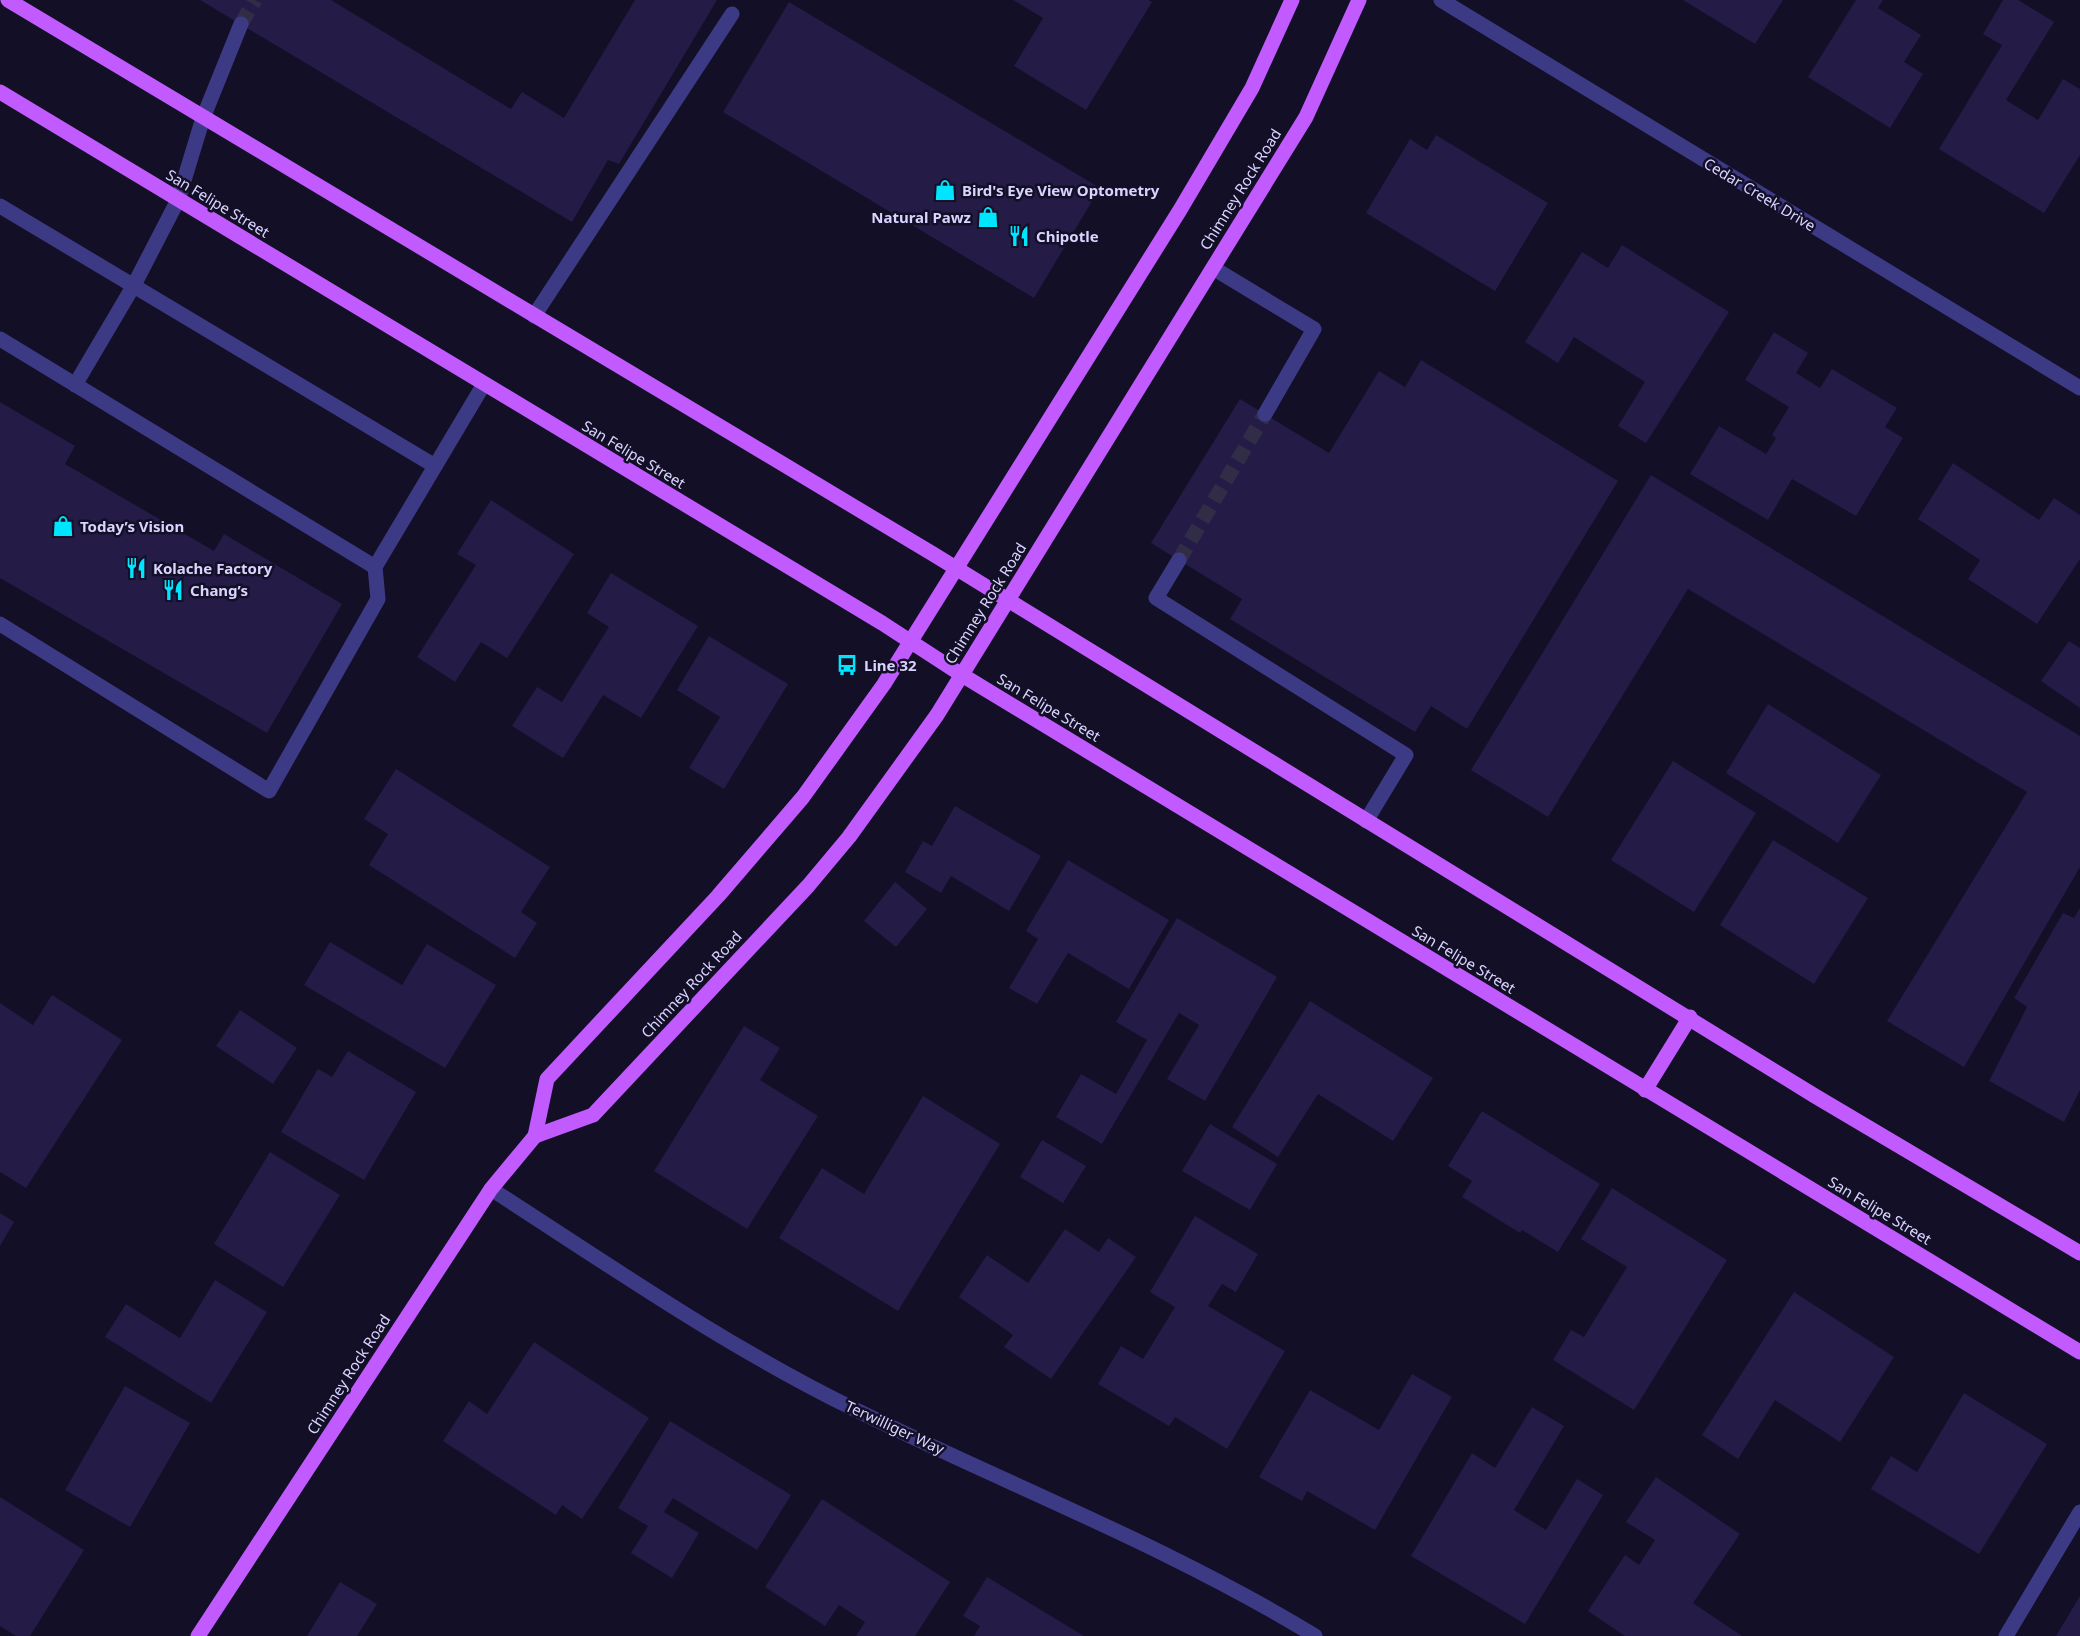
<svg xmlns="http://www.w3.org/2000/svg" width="2080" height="1636" viewBox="0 0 2080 1636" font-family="'Noto Sans',sans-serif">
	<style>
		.building { fill: #241b47 }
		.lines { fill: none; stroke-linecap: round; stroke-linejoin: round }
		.minor-tunnel { stroke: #312d47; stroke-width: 15; stroke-dasharray: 15 8; stroke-linecap: butt }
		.minor { stroke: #3d3a85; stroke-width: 15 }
		.major { stroke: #c25bff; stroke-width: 15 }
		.labels { text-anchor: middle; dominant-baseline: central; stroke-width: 5; stroke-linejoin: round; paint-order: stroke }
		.street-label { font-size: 15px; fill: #d9d4ff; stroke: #130f26 }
		.poi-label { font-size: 15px; font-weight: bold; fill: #d9d4ff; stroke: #130f26; text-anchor: start }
	</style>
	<rect width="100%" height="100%" fill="#130f26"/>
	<g class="building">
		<polygon points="200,0 331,0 511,109 522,92 564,118 635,0 717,0 619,164 608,160 572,222"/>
		<polygon points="1013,0 1148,0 1152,2 1086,110 1014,66 1043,18"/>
		<polygon points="1683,0 1783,0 1755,44"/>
		<polygon points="1856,0 1883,0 1878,8 1921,35 1904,62 1923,74 1890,128 1808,77"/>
		<polygon points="2003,0 2018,0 2054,22 2006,100 2038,120 2063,79 2080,89 2080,155 2044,213 1939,149 2002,45 1983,34"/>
		<polygon points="789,2 1100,188 1034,298 723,112"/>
		<polygon points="1436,135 1548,203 1495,291 1366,213 1410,139 1427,150"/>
		<polygon points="1622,245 1729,312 1646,443 1618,426 1645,382 1574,337 1558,363 1525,342 1582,252 1608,268"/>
		<polygon points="1774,332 1808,353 1796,373 1820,388 1832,369 1897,408 1885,427 1903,438 1856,516 1792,479 1768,520 1690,474 1719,426 1766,454 1776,438 1772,435 1789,407 1745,380"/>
		<polygon points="1421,360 1618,481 1467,729 1431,706 1415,732 1230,619 1242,599 1151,543 1240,399 1329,453 1379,371 1405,387"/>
		<polygon points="0,402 75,446 65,464 214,551 224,534 342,604 267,733 0,578"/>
		<polygon points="1953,463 2039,520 2054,498 2080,515 2080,559 2037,624 1968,579 1980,560 1918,519"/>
		<polygon points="1651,475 2080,736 2080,867 1964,1067 1887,1021 2027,792 1688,589 1548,817 1471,770"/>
		<polygon points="491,500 574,554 507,658 481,642 455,682 417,657 476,565 457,554"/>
		<polygon points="611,573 698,626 641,718 603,695 563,758 512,726 537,687 562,702 609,627 587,613"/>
		<polygon points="709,636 788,684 724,789 689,768 720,717 677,690"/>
		<polygon points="2069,641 2080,648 2080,708 2041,681"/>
		<polygon points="1768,704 1881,775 1838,843 1726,773"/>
		<polygon points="1673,761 1756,813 1694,912 1611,860"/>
		<polygon points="396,769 550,867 521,912 537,923 515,958 369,865 388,834 364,819"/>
		<polygon points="955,806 1041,856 1009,911 951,876 941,893 905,872 923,841 932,846"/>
		<polygon points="1773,840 1868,898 1814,984 1720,925"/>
		<polygon points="1068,860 1169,920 1129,989 1068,953 1037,1004 1009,988 1038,939 1026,931"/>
		<polygon points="895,882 927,909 896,947 864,921"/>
		<polygon points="2080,908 2080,1090 2064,1122 1989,1081 2027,1007 2014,998 2063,913 2074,918"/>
		<polygon points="1177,918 1277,977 1205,1101 1167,1079 1199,1025 1179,1013 1102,1144 1056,1117 1081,1074 1116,1094 1147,1040 1116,1022"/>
		<polygon points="330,942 402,985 427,944 496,985 445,1068 304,985"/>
		<polygon points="52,995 122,1040 26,1188 0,1172 0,1003 33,1025"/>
		<polygon points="1310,1001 1433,1078 1393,1141 1318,1094 1278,1157 1232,1127"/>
		<polygon points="240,1010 297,1048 273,1084 216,1046"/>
		<polygon points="744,1026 780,1048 760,1080 818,1116 747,1229 654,1171"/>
		<polygon points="348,1051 416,1092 364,1180 281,1132 318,1069 332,1077"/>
		<polygon points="923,1096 1000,1144 898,1311 779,1238 822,1168 864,1194"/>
		<polygon points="1482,1111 1600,1184 1558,1252 1522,1230 1520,1233 1462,1197 1472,1181 1448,1166"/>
		<polygon points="1210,1124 1277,1164 1250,1210 1182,1171"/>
		<polygon points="1042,1140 1086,1166 1063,1203 1020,1177"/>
		<polygon points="270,1152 340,1195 283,1287 214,1244"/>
		<polygon points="1612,1188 1727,1260 1634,1410 1553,1360 1571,1330 1584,1337 1627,1267 1581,1239"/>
		<polygon points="0,1213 14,1222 0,1246"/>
		<polygon points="1195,1216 1258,1254 1236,1292 1222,1284 1208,1306 1285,1351 1227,1449 1175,1417 1169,1426 1098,1384 1121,1346 1143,1359 1175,1307 1150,1292"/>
		<polygon points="1065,1229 1099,1252 1108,1238 1136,1257 1051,1379 1004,1347 1013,1335 959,1297 987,1255 1028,1283"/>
		<polygon points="215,1280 267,1312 211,1403 105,1337 126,1304 180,1338"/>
		<polygon points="1794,1292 1894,1357 1840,1442 1775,1400 1738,1459 1702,1435"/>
		<polygon points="534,1342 649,1418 582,1519 562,1505 556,1515 443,1441 469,1401 487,1414"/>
		<polygon points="1412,1374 1452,1397 1375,1530 1307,1491 1302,1501 1259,1477 1310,1390 1379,1430"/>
		<polygon points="125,1386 190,1423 130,1527 65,1490"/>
		<polygon points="1964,1393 2047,1444 1979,1554 1871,1489 1891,1456 1917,1472"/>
		<polygon points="1532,1407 1564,1426 1514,1510 1546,1530 1577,1479 1603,1495 1525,1624 1411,1556 1472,1453 1495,1468"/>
		<polygon points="670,1421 791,1495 757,1550 673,1498 664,1512 699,1533 672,1578 631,1553 648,1526 618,1508"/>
		<polygon points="1656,1477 1740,1534 1693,1603 1742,1636 1625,1636 1588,1611 1625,1555 1639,1565 1655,1540 1626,1522"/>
		<polygon points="0,1497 84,1550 30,1636 16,1636 0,1626"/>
		<polygon points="822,1499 950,1582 915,1636 856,1636 865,1622 839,1605 825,1626 765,1587"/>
		<polygon points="987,1577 1084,1636 974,1636 980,1626 963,1616"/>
		<polygon points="340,1582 377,1604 357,1636 307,1636"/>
		<polygon points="2080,1596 2080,1636 2056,1636"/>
	</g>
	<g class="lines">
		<g class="minor-tunnel">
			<polyline points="241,24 255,0"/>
			<polyline points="1179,560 1265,414"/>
		</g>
		<g class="minor">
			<polyline points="1441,0 2080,388"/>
			<polyline points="0,206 435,466"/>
			<polyline points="1213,268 1314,329 1265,414"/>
			<polyline points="534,316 732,14"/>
			<polyline points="0,339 375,567"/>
			<polyline points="75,385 134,285 178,200 203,118 241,24"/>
			<polyline points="1179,560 1156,598 1406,755 1366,821"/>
			<polyline points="0,624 269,791 378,599 375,567 484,384"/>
			<path d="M 491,1189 C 609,1265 727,1347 854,1409 C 1008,1485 1168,1546 1315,1636"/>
			<polyline points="2006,1636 2080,1512"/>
		</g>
		<g class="major">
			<polyline points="8,0 933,554 1815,1096 2080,1253"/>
			<polyline points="0,92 882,623 962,675 2080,1352"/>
			<polyline points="1645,1090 1690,1017"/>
			<polyline points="535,1136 593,1115 808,886 849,837 937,715 1306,117 1359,0"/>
			<polyline points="198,1636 491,1189 535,1136 547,1079 718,896 803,797 884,684 1180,210 1252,88 1292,0"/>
		</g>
	</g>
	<defs>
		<symbol id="shop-bare" viewBox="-9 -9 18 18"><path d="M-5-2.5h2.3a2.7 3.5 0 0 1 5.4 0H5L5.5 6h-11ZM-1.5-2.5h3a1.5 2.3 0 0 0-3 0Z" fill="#00e5ff" stroke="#130f26" stroke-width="2.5" paint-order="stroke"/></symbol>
		<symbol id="restaurant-bare" viewBox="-9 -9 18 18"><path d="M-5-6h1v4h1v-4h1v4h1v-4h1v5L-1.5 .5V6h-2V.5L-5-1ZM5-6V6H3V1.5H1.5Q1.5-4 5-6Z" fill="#00e5ff" stroke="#130f26" stroke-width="2.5" paint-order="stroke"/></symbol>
		<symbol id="bus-bare" viewBox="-9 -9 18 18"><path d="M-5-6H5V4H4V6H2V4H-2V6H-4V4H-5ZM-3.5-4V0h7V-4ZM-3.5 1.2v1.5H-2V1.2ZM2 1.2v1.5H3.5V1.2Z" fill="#00e5ff" stroke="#130f26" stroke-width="2.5" paint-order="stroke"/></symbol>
	</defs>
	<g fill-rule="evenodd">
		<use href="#shop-bare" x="930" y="175" width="30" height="30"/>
		<use href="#shop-bare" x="973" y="202" width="30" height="30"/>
		<use href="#restaurant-bare" x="1004" y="221" width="30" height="30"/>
		<use href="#shop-bare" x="48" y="511" width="30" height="30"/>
		<use href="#restaurant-bare" x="121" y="553" width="30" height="30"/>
		<use href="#restaurant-bare" x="158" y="575" width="30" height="30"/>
		<use href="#bus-bare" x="832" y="650" width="30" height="30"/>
	</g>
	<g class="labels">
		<g class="street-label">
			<text transform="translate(1240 189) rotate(-58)">Chimney Rock Road</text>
			<text transform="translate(1760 194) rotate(31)">Cedar Creek Drive</text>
			<text transform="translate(218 203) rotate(31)">San Felipe Street</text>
			<text transform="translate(634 454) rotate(31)">San Felipe Street</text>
			<text transform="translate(985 603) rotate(-58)">Chimney Rock Road</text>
			<text transform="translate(1049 707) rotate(31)">San Felipe Street</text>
			<text transform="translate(1464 959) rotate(31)">San Felipe Street</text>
			<text transform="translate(691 984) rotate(-47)">Chimney Rock Road</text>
			<text transform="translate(1880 1210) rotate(31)">San Felipe Street</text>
			<text transform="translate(348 1374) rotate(-57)">Chimney Rock Road</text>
			<text transform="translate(895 1427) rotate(25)">Terwilliger Way</text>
		</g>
		<g class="poi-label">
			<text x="962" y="190">Bird's Eye View Optometry</text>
			<text x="971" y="217" text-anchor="end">Natural Pawz</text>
			<text x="1036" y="236">Chipotle</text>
			<text x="80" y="526">Today’s Vision</text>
			<text x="153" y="568">Kolache Factory</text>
			<text x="190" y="590">Chang’s</text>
			<text x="864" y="665">Line 32</text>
		</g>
	</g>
</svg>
